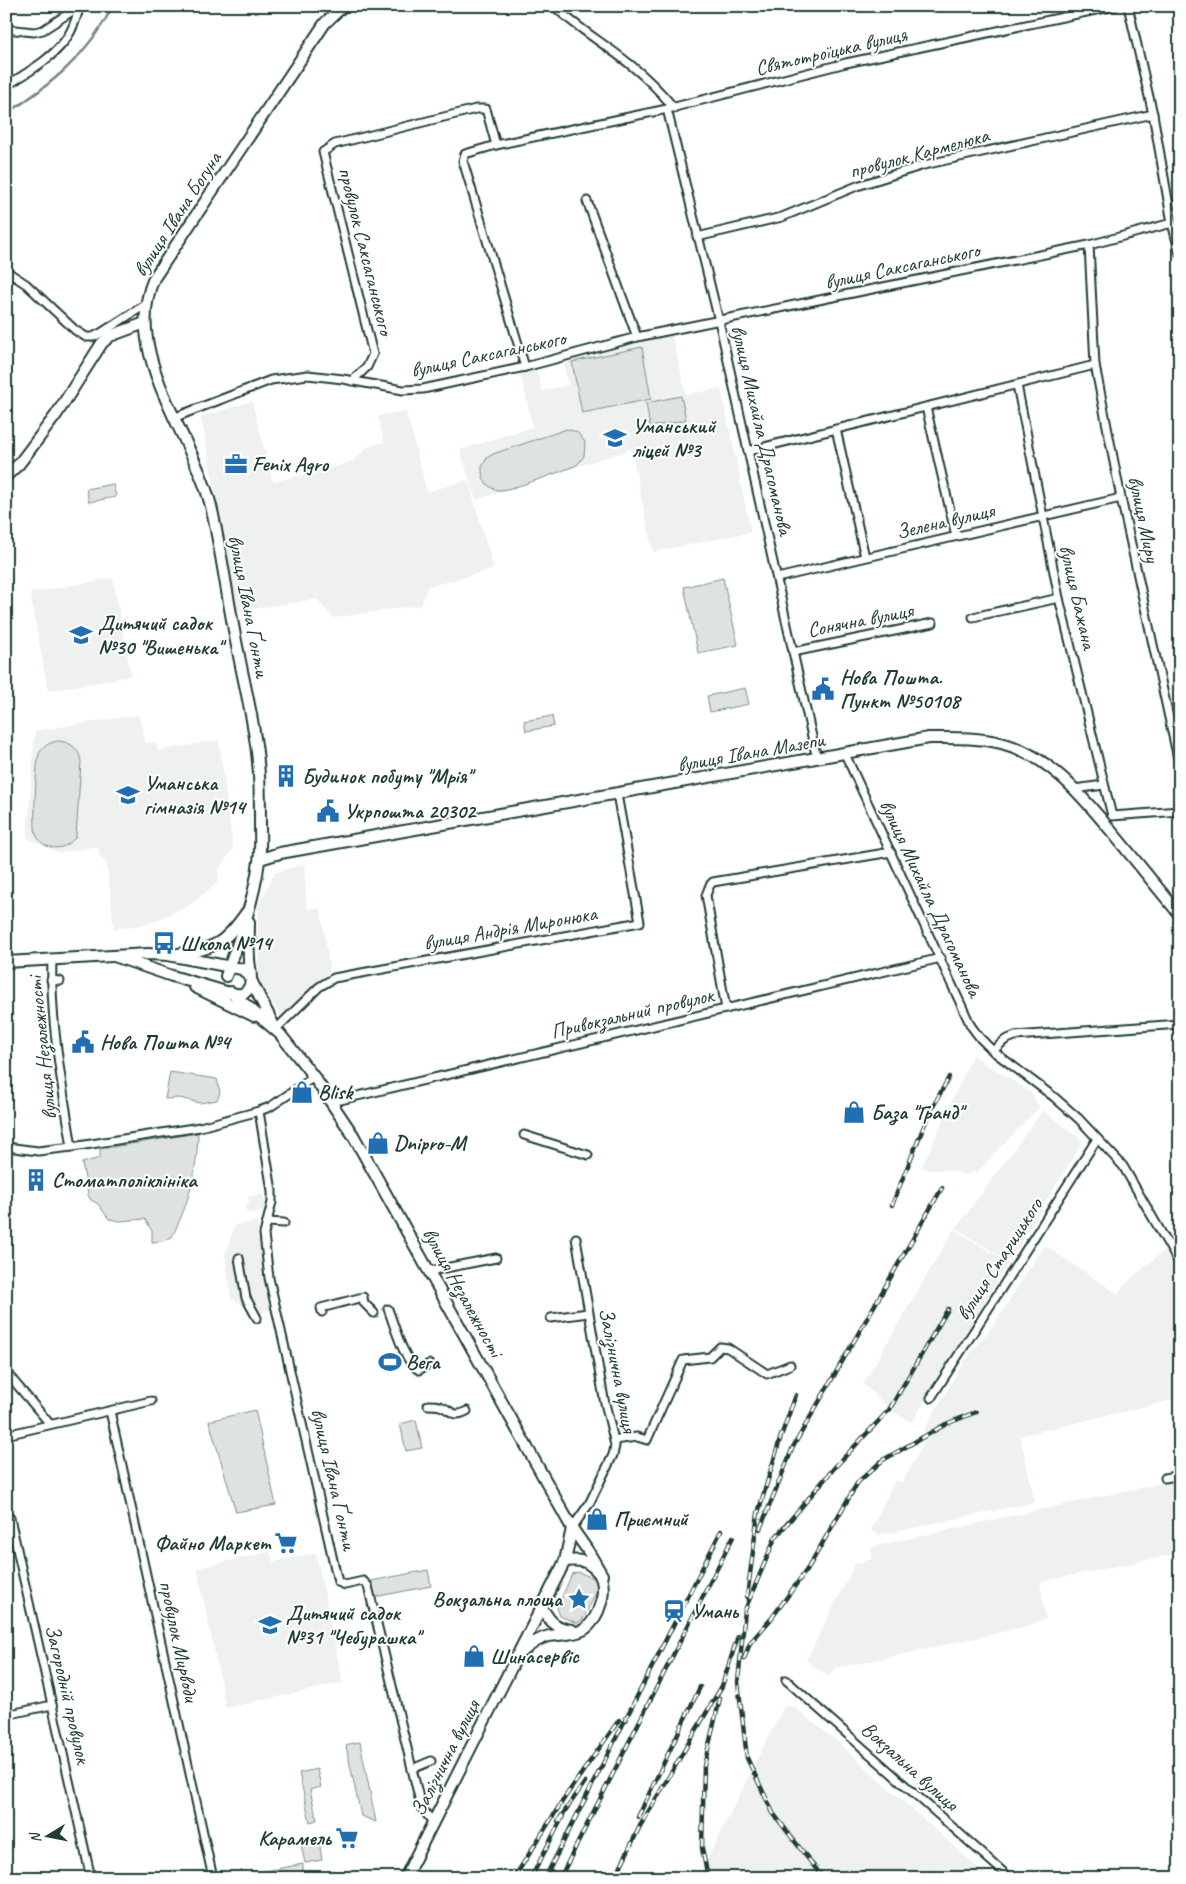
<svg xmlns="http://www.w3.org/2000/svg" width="1186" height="1884" viewBox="0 0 1186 1884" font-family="Caveat,sans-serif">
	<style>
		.built { fill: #eef1f0 }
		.green { fill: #dee3e2; stroke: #7e908b }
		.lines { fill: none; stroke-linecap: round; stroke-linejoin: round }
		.stream { stroke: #758883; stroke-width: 2.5 }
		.street-casing { stroke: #1f3d34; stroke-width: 11 }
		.secondary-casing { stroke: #1f3d34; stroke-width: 14 }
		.street { stroke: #fff; stroke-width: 7 }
		.secondary { stroke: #fff; stroke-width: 10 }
		.rail-casing { stroke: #1f3d34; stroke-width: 4.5 }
		.rail { stroke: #fff; stroke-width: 2.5; stroke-dasharray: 8; stroke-linecap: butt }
		.labels { text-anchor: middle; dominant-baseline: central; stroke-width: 4; stroke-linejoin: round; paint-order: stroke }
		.street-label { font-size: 21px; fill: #1f3d34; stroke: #fff }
		.poi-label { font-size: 21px; font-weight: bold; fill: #1f3d34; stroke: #fff; text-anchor: start }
	</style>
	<rect width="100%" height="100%" fill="#fff"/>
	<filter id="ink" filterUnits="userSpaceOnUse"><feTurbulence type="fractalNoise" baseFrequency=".02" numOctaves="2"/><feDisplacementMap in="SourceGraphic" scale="10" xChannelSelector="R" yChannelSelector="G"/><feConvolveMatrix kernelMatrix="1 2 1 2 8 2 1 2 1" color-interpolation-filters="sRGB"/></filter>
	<g filter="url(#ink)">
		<g class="built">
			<polygon points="672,335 686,395 721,388 751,532 653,552 631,449 476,500 460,450 533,427 520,371 536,368 542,391 568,385 563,360 641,341"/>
			<polygon points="252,401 273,482 332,468 353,461 367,447 384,442 378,416 406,411 427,492 468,480 494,569 427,587 421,605 333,618 317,599 238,611 201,417"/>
			<polygon points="113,578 131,676 48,691 30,593"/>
			<polygon points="138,715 146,743 156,743 158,751 219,740 233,849 219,869 218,882 189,906 148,924 114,929 107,865 99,855 98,846 59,853 27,838 35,731"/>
			<polygon points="304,864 307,909 321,909 330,971 281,1017 258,978 258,906 275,873"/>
			<polygon points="973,1054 985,1064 1002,1073 1032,1094 1039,1107 978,1171 966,1175 947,1170 929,1170 922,1167"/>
			<polygon points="1043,1110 1083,1141 1009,1262 956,1228"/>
			<polygon points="263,1194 267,1210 247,1214 245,1206 250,1204 248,1197"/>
			<polygon points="257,1221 273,1310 260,1313 231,1299 225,1254 235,1225"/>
			<polygon points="954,1229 1008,1263 912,1422 893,1412 863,1384"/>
			<polygon points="1044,1245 1118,1294 1122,1287 1164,1250 1180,1279 1180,1398 1020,1436 1035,1502 879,1535 871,1530 895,1480 902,1483 927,1437 924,1430 965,1360 994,1325"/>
			<polygon points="1180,1479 1180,1553 1040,1582 1046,1619 1024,1627 891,1657 835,1668 829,1676 806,1661 855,1564 872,1559 871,1547"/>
			<polygon points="270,1552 273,1562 316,1553 343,1683 226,1708 197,1568"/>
			<polygon points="784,1706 794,1707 834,1739 989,1878 698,1878"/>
		</g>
		<g class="green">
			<polygon points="642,347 651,399 582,413 572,362"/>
			<polygon points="681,396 686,420 650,427 646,403"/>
			<path d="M 567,429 L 577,432 L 585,442 L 584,456 L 578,464 C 567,470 509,491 499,490 C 487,489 481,478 482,467 L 487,458 L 493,454 Z"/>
			<polygon points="113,484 116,497 89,502 86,489"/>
			<polygon points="723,578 738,645 698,653 684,587"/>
			<polygon points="745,688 749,704 710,712 707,696"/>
			<polygon points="552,716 554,726 526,731 524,721"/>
			<path d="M 57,741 C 70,741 80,749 81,762 L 76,836 C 66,852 43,852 36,834 C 33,826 36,762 39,754 C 43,746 49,743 57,741 Z"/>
			<polygon points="170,1072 217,1079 220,1093 217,1100 200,1103 179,1098 165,1099"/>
			<path d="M 198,1133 C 197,1173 189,1202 172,1237 L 162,1241 L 152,1242 L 152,1231 L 145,1219 L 120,1221 L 109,1219 L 98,1204 L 91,1200 L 88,1195 L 82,1163 L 100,1158 L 100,1149 Z"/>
			<polygon points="255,1410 276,1505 236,1512 209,1421"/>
			<polygon points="416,1420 422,1448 406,1451 400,1424"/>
			<polygon points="428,1570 431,1586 374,1597 371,1581"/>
			<polygon points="578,1572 596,1579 599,1587 582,1621 577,1623 560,1616 557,1608 572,1574"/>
			<polygon points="360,1742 376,1822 361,1816 346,1746 349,1744"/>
			<polygon points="317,1769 321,1787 310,1790 317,1820 310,1822 299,1773"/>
			<polygon points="319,1841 322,1860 305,1863 301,1845"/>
			<polygon points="303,1864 303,1869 296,1878 261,1878 259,1872"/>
		</g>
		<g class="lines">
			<path class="stream" d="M 6,114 C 52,84 87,56 113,6"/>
			<defs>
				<g id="street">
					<path d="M 554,6 C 578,29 607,45 632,66 C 648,79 661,92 674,108"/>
					<polyline points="1128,6 1153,114 1172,223 1180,254"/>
					<polyline points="6,29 34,32 43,30 80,6"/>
					<path d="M 6,86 C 27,73 55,57 68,36 C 74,27 77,16 80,6"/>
					<polyline points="667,109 719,321 817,759"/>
					<polyline points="587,201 637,337"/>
					<polyline points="697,237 782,217 857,186 924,165 1153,114"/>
					<polyline points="1089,245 1095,365 1121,498 1180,768"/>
					<polyline points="6,271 26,284 75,330 86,337 93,337 101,333 145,305"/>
					<polyline points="525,367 463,161 465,154 496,145 667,109 846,63 1115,6"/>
					<polyline points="352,381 367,367 373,354 323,152 335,144 476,109 486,109 496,145"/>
					<polyline points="1017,385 1059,598 1112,816 1180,811"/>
					<polyline points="926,407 956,536"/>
					<polyline points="173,418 271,380 308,375 343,379 403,390 423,389 525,367 637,337 1089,245 1172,223"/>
					<polyline points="836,429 865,557"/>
					<polyline points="748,451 1095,365"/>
					<polyline points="777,578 1121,498"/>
					<polyline points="973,617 1059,598"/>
					<polyline points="793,652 933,623"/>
					<polyline points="845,754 971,1026 980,1038 993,1051 1054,1097 1079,1119 1123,1166 1180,1265"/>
					<polyline points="1074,789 1104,785"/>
					<path d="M 52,959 C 50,1022 62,1085 72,1147 L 200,1127 L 259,1111 L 270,1107 L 314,1077"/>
					<polyline points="51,980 60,981"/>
					<polyline points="726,1009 706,895 710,885 713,882 891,852"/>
					<polyline points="276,1029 319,987 334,978 640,922 617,794"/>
					<polyline points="993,1051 1005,1040 1015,1036 1180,1024"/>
					<polyline points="332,1102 941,958"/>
					<polyline points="259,1111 272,1191 272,1202 264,1234 269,1278 338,1582 345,1585 363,1581 368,1586 420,1802 423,1810 433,1822"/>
					<polyline points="524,1135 588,1155"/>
					<polyline points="6,1147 38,1151 72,1147"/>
					<polyline points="267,1222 284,1223"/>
					<polyline points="239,1258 246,1298 257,1318"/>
					<polyline points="430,1271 496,1258"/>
					<path d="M 388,1309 C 394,1324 404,1363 419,1370 L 429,1364"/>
					<polyline points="322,1312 321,1308 363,1297 364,1303 374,1313"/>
					<polyline points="551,1318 588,1313"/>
					<polyline points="6,1372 50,1424"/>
					<polyline points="931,1398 1097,1139"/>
					<path d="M 428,1405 C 432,1405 437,1405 440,1406 C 451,1409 452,1419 467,1411"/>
					<polyline points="110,1411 213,1878"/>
					<polyline points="6,1435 151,1401"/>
					<polyline points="614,1440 637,1437 647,1440 683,1360 710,1357 720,1347 728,1348 767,1374 790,1365"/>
					<polyline points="1165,1478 1180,1475"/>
					<polyline points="10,1518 91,1878"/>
					<polyline points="572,1528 589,1504 613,1455 615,1446 613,1436 604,1399 576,1238"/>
					<polyline points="786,1680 1010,1878"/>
					<polyline points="6,1715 52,1705"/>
					<polyline points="412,1769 431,1761"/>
				</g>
				<g id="secondary">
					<polyline points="6,476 19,464 56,415 102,343 110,336 145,323"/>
					<path d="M 260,859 L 280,853 L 929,738 C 953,738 977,737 1001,743 C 1052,756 1085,800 1117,838 C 1138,864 1159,889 1180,915"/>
					<path d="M 178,954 C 215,949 225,943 246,913"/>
					<polyline points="114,956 172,976 233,994 280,1034 314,1077 353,1135 572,1528 588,1551 602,1575"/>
					<polyline points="6,962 148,954 168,955 242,969 249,976 273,1024"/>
					<path d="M 226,976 C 240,938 254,901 259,861 C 261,848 260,835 260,823 C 260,803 260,782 258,762 C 255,725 245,688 238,651 C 228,603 222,554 211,506 C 193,435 121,353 154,278 L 325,23 L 343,6"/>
					<polyline points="195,987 254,1016"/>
					<path d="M 231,992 C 238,996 247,995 250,985 C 253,977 249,966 249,958 C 248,946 249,934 249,922"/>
					<path d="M 543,1609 C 550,1622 556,1628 572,1630"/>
					<path d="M 523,1651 C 530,1645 539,1638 549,1636 C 560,1634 573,1635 583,1630 C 599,1621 611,1585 596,1570 C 585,1559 580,1560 565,1561"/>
					<polyline points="405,1878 565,1561 572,1528"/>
				</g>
			</defs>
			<use href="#street" class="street-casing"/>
			<use href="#secondary" class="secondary-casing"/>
			<use href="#street" class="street"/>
			<use href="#secondary" class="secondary"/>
			<defs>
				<g id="rail">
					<polyline points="892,1205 928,1116 949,1077"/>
					<polyline points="760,1529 793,1447 942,1188"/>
					<polyline points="747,1597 758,1513 781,1436 796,1395"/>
					<polyline points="744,1659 750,1643 771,1619 808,1568 858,1482 883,1460 946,1424 976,1412"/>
					<polyline points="638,1817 700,1687"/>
					<polyline points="558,1821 585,1782"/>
					<polyline points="514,1878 565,1797 619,1720"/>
					<polyline points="531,1878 563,1816"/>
					<polyline points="545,1878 721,1531"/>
					<polyline points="560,1878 733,1537"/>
					<polyline points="615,1878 640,1826 722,1686 738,1636"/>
					<polyline points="708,1878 702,1848 704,1766 720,1698"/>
					<polyline points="823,1878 773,1813 747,1758 738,1682 745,1610 775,1538 835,1467 889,1410 948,1309"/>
				</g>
			</defs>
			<use href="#rail" class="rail-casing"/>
			<use href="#rail" class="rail"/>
		</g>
	</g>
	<defs>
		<symbol id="school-bare" viewBox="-9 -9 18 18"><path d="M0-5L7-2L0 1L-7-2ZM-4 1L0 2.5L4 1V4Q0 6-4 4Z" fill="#1f6fb2" stroke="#fff" stroke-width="2.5" paint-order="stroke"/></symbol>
		<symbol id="office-bare" viewBox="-9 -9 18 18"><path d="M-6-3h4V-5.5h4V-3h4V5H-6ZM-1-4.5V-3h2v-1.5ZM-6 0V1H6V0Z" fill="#1f6fb2" stroke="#fff" stroke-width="2.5" paint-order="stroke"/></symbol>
		<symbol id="civic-bare" viewBox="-9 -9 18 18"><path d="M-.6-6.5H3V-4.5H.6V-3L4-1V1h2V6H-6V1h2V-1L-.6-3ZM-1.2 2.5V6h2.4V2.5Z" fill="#1f6fb2" stroke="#fff" stroke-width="2.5" paint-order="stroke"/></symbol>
		<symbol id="building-bare" viewBox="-9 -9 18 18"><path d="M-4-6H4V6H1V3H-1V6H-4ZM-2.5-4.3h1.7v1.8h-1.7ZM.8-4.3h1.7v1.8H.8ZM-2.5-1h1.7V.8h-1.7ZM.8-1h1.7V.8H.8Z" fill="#1f6fb2" stroke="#fff" stroke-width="2.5" paint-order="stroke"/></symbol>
		<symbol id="bus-bare" viewBox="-9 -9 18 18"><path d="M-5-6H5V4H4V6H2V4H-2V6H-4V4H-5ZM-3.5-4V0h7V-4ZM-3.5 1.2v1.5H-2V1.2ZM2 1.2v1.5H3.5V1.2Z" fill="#1f6fb2" stroke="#fff" stroke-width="2.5" paint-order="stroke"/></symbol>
		<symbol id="shop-bare" viewBox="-9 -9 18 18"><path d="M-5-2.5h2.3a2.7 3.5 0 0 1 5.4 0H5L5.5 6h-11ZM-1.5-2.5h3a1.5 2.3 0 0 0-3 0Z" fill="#1f6fb2" stroke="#fff" stroke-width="2.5" paint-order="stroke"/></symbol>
		<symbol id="stadium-bare" viewBox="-9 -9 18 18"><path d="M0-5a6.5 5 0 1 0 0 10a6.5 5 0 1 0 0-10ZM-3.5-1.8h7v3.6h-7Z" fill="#1f6fb2" stroke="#fff" stroke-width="2.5" paint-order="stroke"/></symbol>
		<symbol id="supermarket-bare" viewBox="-9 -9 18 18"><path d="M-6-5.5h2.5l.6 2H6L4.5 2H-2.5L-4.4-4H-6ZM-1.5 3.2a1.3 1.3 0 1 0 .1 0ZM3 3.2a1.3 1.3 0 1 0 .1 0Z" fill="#1f6fb2" stroke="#fff" stroke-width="2.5" paint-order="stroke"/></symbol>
		<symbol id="sight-bare" viewBox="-9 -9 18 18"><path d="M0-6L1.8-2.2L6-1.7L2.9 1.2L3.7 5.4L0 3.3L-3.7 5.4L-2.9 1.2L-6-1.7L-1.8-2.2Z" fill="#1f6fb2" stroke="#fff" stroke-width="2.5" paint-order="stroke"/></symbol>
		<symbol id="station-bare" viewBox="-9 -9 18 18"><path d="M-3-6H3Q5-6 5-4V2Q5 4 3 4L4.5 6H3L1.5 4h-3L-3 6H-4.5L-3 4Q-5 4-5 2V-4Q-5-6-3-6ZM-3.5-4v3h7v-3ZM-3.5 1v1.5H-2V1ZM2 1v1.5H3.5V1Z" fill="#1f6fb2" stroke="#fff" stroke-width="2.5" paint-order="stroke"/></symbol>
	</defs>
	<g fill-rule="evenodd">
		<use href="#school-bare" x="599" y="422" width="32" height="32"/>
		<use href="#office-bare" x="220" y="448" width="32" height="32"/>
		<use href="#school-bare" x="65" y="619" width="32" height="32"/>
		<use href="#civic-bare" x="807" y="673" width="32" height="32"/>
		<use href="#building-bare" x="270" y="760" width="32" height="32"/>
		<use href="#school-bare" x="112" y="779" width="32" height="32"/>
		<use href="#civic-bare" x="312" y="795" width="32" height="32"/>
		<use href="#bus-bare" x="148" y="927" width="32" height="32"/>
		<use href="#civic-bare" x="67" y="1026" width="32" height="32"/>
		<use href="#shop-bare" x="286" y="1076" width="32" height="32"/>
		<use href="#shop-bare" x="838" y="1096" width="32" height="32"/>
		<use href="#shop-bare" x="362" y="1127" width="32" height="32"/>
		<use href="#building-bare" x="20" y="1164" width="32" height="32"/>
		<use href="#stadium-bare" x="374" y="1346" width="32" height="32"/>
		<use href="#shop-bare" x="581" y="1503" width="32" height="32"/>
		<use href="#supermarket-bare" x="270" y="1527" width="32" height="32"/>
		<use href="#sight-bare" x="563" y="1583" width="32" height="32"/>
		<use href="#station-bare" x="658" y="1595" width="32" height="32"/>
		<use href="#school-bare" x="254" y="1609" width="32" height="32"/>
		<use href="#shop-bare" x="458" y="1640" width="32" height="32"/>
		<use href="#supermarket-bare" x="331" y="1822" width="32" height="32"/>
	</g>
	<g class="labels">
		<g class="street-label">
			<text transform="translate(831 51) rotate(-13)">Святотроїцька вулиця</text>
			<text transform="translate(919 153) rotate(-15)">провулок Кармелюка</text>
			<text transform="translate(177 214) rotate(-57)">вулиця Івана Богуна</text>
			<text transform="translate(366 251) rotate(76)">провулок Саксаганського</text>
			<text transform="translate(902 266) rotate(-12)">вулиця Саксаганського</text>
			<text transform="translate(488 354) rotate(-12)">вулиця Саксаганського</text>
			<text transform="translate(762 430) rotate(77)">вулиця Михайла Драгоманова</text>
			<text transform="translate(1144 519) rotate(78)">вулиця Миру</text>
			<text transform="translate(945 521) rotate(-13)">Зелена вулиця</text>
			<text transform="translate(1078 597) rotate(77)">вулиця Бажана</text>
			<text transform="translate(249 606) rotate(79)">вулиця Івана Ґонти</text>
			<text transform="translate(860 620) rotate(-11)">Сонячна вулиця</text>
			<text transform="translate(751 752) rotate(-10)">вулиця Івана Мазепи</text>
			<text transform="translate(931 898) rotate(65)">вулиця Михайла Драгоманова</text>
			<text transform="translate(510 928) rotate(-10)">вулиця Андрія Миронюка</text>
			<text transform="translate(632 1013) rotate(-13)">Привокзальний провулок</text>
			<text transform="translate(42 1048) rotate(-96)">вулиця Незалежності</text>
			<text transform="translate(999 1259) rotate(-57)">вулиця Старицького</text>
			<text transform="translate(463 1292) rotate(61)">вулиця Незалежності</text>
			<text transform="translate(618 1370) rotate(79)">Залізнична вулиця</text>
			<text transform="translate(334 1479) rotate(77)">вулиця Івана Ґонти</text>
			<text transform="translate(179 1641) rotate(78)">провулок Мирводи</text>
			<text transform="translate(68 1694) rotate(77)">Загородній провулок</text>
			<text transform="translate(445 1758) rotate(-63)">Залізнична вулиця</text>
			<text transform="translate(910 1766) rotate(42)">Вокзальна вулиця</text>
		</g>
		<g class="poi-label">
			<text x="632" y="426">Уманський<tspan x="632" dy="24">ліцей №3</tspan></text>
			<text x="252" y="464">Fenix Agro</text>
			<text x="98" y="623">Дитячий садок<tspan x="98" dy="24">№30 "Вишенька"</tspan></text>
			<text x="840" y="677">Нова Пошта.<tspan x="840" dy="24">Пункт №50108</tspan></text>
			<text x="302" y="776">Будинок побуту "Мрія"</text>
			<text x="144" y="783">Уманська<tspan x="144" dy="24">гімназія №14</tspan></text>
			<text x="344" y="811">Укрпошта 20302</text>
			<text x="180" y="943">Школа №14</text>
			<text x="100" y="1042">Нова Пошта №4</text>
			<text x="318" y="1092">Blisk</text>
			<text x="871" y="1112">База "Гранд"</text>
			<text x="394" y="1143">Dnipro-M</text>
			<text x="52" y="1180">Стоматполіклініка</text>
			<text x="406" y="1362">Вега</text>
			<text x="614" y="1519">Приємний</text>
			<text x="270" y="1543" text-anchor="end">Файно Маркет</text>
			<text x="562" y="1599" text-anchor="end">Вокзальна площа</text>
			<text x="691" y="1611">Умань</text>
			<text x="286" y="1613">Дитячий садок<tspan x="286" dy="24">№31 "Чебурашка"</tspan></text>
			<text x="490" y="1656">Шинасервіс</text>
			<text x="331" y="1838" text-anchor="end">Карамель</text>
		</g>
	</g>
	<rect width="1186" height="1884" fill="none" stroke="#fff" stroke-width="25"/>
	<rect x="12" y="12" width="1161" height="1859" fill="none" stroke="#1f3d34" stroke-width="2" filter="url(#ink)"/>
	<g transform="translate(48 1836) rotate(260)" stroke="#ffffff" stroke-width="4" paint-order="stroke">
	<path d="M0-4L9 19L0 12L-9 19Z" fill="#1f3d34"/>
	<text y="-8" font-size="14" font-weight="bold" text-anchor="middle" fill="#1f3d34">N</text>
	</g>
</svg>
